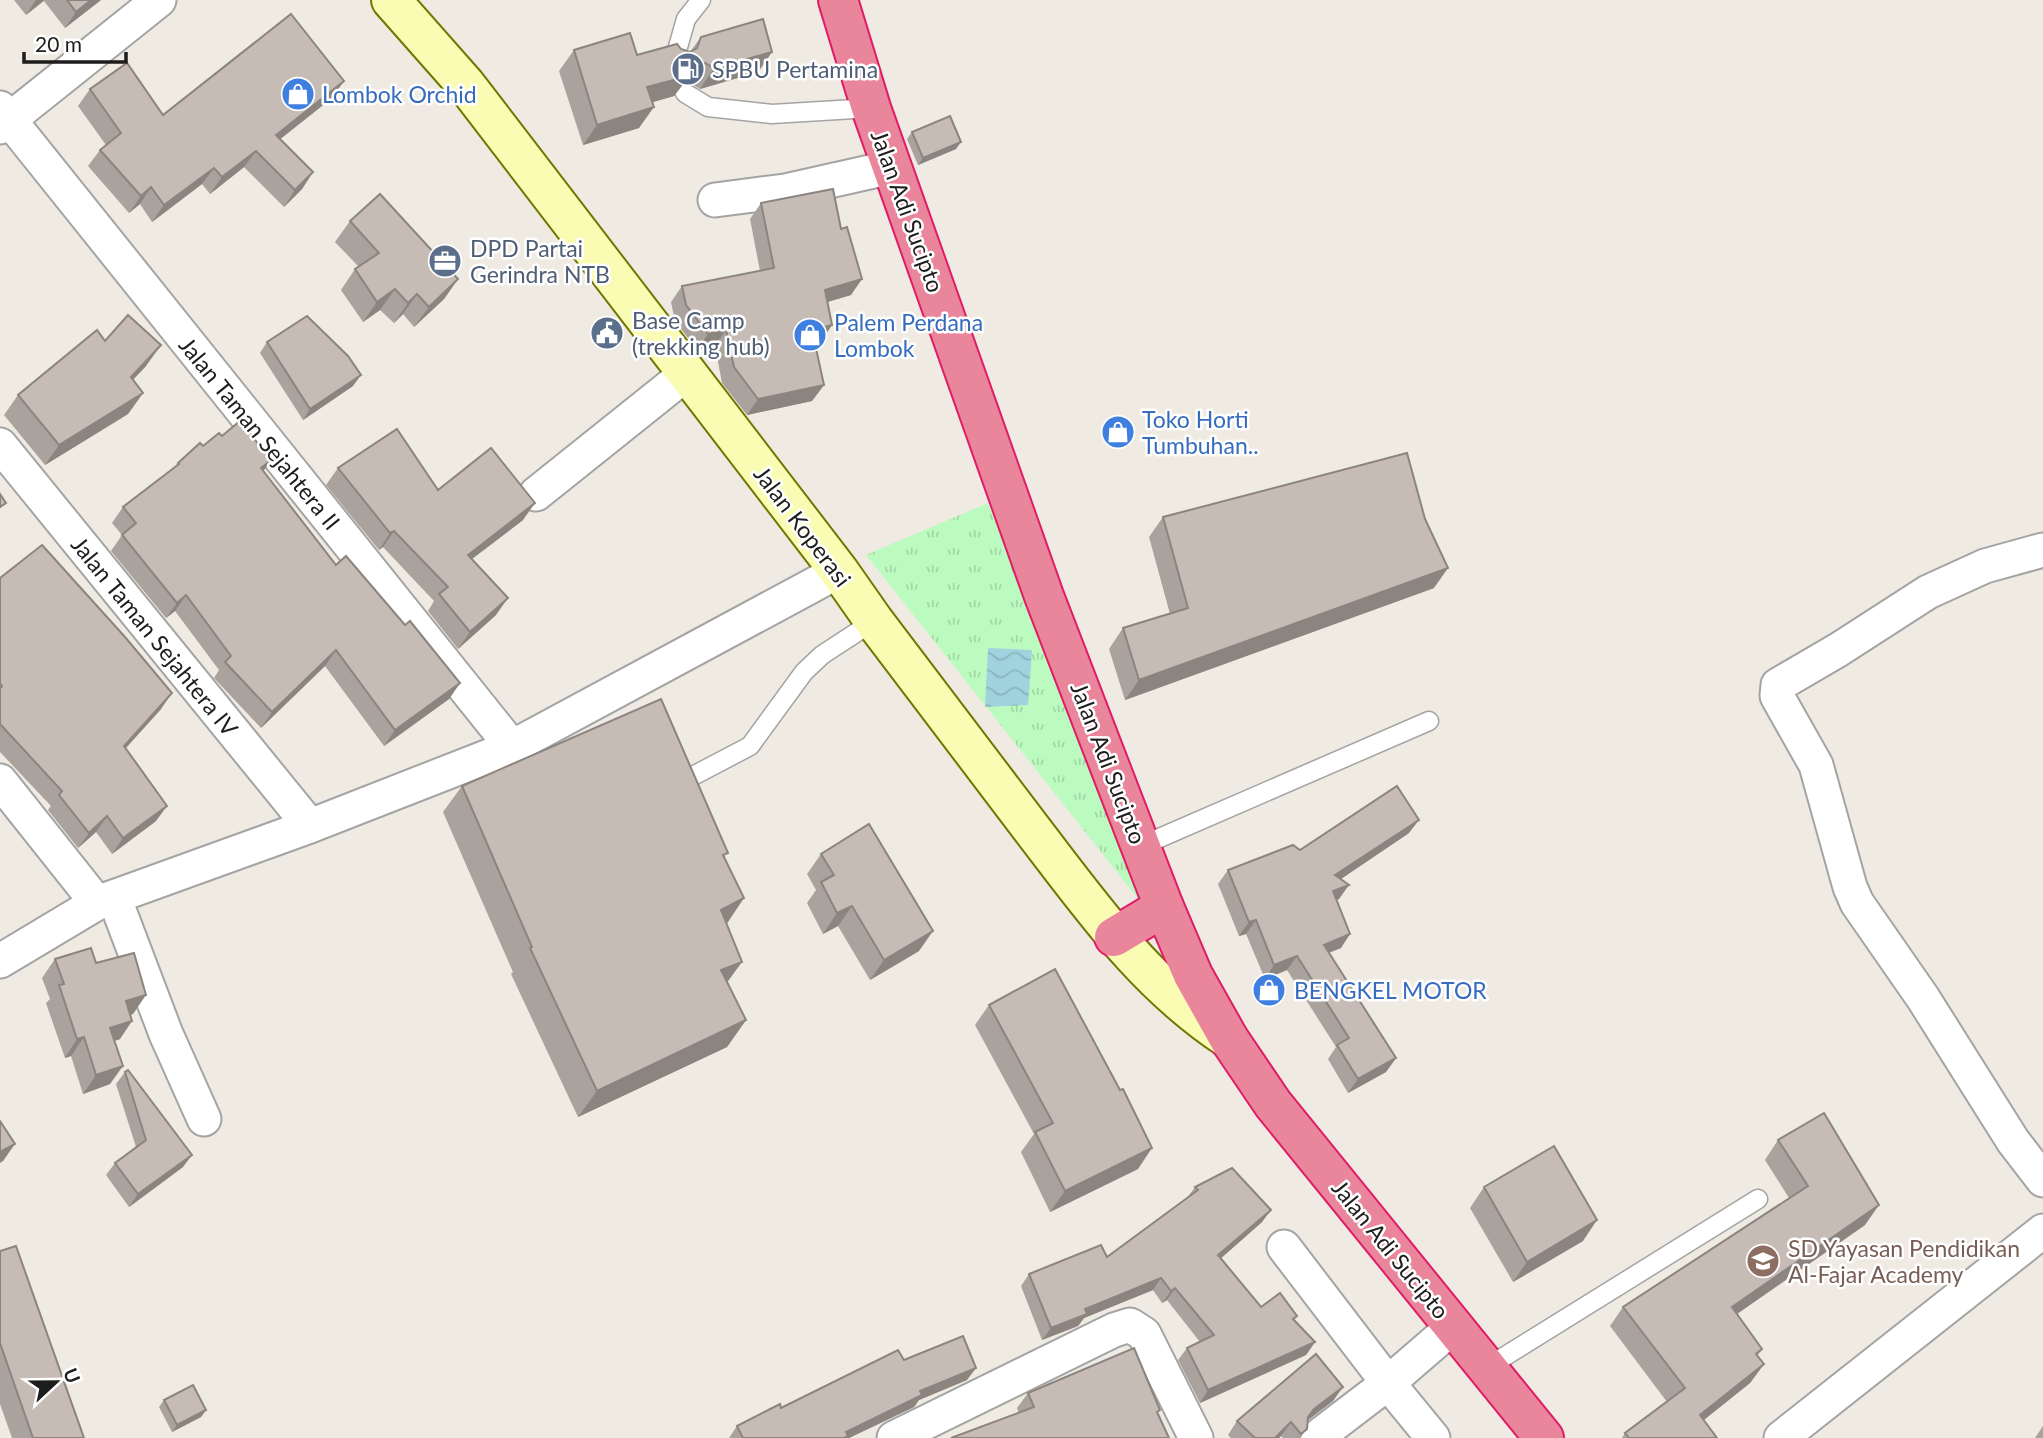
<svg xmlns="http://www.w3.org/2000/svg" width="2043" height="1438" viewBox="0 0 2043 1438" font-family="Lato,sans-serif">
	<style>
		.park { fill: url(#park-tufts) }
		.water { fill: url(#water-waves) }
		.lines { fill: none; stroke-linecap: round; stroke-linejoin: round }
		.lane-casing { stroke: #a4a4a4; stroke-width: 21 }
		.street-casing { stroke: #a4a4a4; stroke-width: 37 }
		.secondary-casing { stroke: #6f7700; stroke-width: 42 }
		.highway-casing { stroke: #df1d66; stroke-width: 42 }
		.lane { stroke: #fff; stroke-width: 18 }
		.street { stroke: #fff; stroke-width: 33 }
		.secondary { stroke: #fbfcb3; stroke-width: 38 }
		.highway { stroke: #ea869c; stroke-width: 38 }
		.wall { fill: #aaa29c }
		.shaded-wall { fill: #8b847f }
		.building { fill: #c6bcb5; stroke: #8b847f; stroke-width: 2 }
		.labels { text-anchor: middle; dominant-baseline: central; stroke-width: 5; stroke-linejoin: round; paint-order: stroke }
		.service-label { font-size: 23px; fill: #4e5e75; stroke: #fff; text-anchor: start }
		.shop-label { font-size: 23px; fill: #366cbe; stroke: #fff; text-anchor: start }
		.street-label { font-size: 23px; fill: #1d1d1d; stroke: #fff }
		.education-label { font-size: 23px; fill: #785e54; stroke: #fff; text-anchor: start }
	</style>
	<defs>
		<pattern id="park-tufts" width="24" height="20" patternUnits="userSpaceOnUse" patternTransform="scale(1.75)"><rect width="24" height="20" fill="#bcfbbf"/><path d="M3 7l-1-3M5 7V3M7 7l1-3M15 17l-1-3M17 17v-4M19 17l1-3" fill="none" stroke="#a1d7a4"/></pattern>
		<pattern id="water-waves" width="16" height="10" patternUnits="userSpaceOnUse" patternTransform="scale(1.75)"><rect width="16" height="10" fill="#a0d3de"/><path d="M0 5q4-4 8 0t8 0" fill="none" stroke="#89b5be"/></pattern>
	</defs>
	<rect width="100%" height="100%" fill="#efeae2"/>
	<polygon class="park" points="988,503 1147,910 866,555"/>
	<polygon class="water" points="988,648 1032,650 1028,705 985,707"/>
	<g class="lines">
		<defs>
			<g id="lane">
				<polyline points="674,61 686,19 701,0"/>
				<polyline points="685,93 708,107 772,114 871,108"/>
				<polyline points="689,778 750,746 804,672 822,655 874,621"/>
				<polyline points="1141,846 1429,721"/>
				<polyline points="1486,1368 1758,1199"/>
			</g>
			<g id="street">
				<polyline points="0,108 512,747"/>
				<polyline points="0,127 159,0"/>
				<polyline points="715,200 785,191 892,167"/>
				<polyline points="0,445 310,826"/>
				<polyline points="536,494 686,374"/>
				<polyline points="2043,550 1985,566 1928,592 1838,650 1778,685 1777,696 1816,765 1850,887 1857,903 1923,998 2013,1141 2043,1180"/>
				<polyline points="0,781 97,903"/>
				<polyline points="114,897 166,1034 204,1119"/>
				<polyline points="0,961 97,903 310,826 512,747 839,571"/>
				<polyline points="1284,1247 1388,1383 1433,1438"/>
				<polyline points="894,1438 1114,1330 1130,1325 1144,1334 1196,1438"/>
				<polyline points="1316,1438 1388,1383 1454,1326"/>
				<polyline points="1781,1438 2043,1231"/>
			</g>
			<path id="secondary" d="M 391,0 L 466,85 L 839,571 L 874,621 C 926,690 978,759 1031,828 C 1091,906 1145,984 1229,1039"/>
			<g id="highway">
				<polyline points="838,0 871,108 1044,596 1164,907 1193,975 1229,1039 1273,1104 1544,1438"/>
				<polyline points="1114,937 1164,907"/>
			</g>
		</defs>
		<use href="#lane" class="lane-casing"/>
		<use href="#street" class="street-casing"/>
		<use href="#secondary" class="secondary-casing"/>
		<use href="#highway" class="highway-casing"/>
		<use href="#lane" class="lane"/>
		<use href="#street" class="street"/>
		<use href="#secondary" class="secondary"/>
		<use href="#highway" class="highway"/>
	</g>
	<g class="wall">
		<polygon points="14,0 101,0 65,28 44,1 26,15"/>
		<polygon points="701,37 772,52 758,72 700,89 690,83 684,83 674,96 652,102 639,128 583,145 559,71 574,50 637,55 681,49 690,52"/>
		<polygon points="90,89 163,115 332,98 280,139 313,172 302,189 284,207 244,167 210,194 202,184 152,222 140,204 129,213 88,166 100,150 106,145 78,106"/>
		<polygon points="912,132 956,149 918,165 907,139"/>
		<polygon points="761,203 851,295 827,302 832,325 821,341 815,342 824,385 812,401 747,415 722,383 715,346 697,350 675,321 671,302 682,286 760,271 750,219"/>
		<polygon points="350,221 458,279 444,299 414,327 403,314 394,323 380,310 363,322 341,290 355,269 359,267 335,242"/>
		<polygon points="105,341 146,366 133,380 143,393 128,414 45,465 4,415 18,395"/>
		<polygon points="267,342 353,386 303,420 260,353"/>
		<polygon points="203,446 263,470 336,565 405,625 460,683 449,699 384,746 325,666 261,728 214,678 219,670 175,611 166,618 111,551 122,535 112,523 123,507 174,468 178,463"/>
		<polygon points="338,468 438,490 523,520 472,559 496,615 458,649 428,611 434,601 383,547 379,550 326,485"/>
		<polygon points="1163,517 1434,588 1125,700 1109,649 1123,628 1170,614 1149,537"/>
		<polygon points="0,578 161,709 126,748 156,821 112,854 96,832 78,848 48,810 51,806 0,752"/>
		<polygon points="462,786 725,858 727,982 746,1020 727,1047 578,1117 511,974 513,972 443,812"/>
		<polygon points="1409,833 1341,879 1339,899 1337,900 1341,948 1329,953 1396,1058 1386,1072 1348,1093 1328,1059 1336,1047 1287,970 1265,979 1246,934 1239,936 1218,884 1228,870 1300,850"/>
		<polygon points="821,854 919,951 870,980 838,926 823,934 807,903 816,890 807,874"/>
		<polygon points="55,959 96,963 133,1014 130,1015 120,1039 114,1041 110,1084 83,1094 71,1056 65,1058 46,1003 50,999 42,978"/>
		<polygon points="989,1005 1138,1169 1050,1212 1021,1152 1034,1134 975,1025"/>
		<polygon points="125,1072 183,1167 129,1207 106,1175 115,1163 136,1147 116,1084"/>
		<polygon points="1778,1140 1865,1225 1737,1314 1762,1349 1757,1356 1764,1364 1750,1383 1704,1420 1717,1438 1622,1438 1625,1433 1667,1402 1610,1326 1623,1307 1789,1198 1765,1160"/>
		<polygon points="1195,1187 1262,1222 1221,1258 1261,1307 1297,1316 1294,1320 1315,1342 1306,1355 1200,1403 1178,1360 1187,1348 1200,1342 1167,1300 1162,1303 1153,1290 1084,1318 1078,1326 1042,1340 1021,1286 1029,1274 1107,1257 1187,1198"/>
		<polygon points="1484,1187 1583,1241 1513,1282 1470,1208"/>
		<polygon points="0,1251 84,1438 12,1438 0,1404"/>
		<polygon points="904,1360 967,1380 919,1400 914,1407 849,1438 729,1438 737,1426"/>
		<polygon points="1028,1393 1158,1414 1019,1413 1017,1408"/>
		<polygon points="164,1400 206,1410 201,1417 172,1432 159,1407"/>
		<polygon points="1333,1401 1308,1420 1301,1438 1283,1438 1281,1436 1279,1438 1231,1438 1228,1435 1237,1421"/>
		<polygon points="2043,1426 2043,1438 2035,1438"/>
	</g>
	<g class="shaded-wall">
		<polygon points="36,0 44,0 26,15"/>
		<polygon points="91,0 101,0 65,28 76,12"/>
		<polygon points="772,52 758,72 700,89 714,68"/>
		<polygon points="694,62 705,63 690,83 684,83 674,96 633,108 647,87 689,67"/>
		<polygon points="344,81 332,98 264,152 276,135"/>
		<polygon points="654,107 639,128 583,145 597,125"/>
		<polygon points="961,142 956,149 918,165 923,158"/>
		<polygon points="256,151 244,167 210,194 222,177"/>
		<polygon points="214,168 202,184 152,222 164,205"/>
		<polygon points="313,172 302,189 284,207 295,190"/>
		<polygon points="151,187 140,204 129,213 141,196"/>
		<polygon points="458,279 444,299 414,327 429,307"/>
		<polygon points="862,279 851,295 814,306 825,290"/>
		<polygon points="395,289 380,310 363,322 377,302"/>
		<polygon points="417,294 403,314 394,323 408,303"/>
		<polygon points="832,325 821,341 801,346 812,330"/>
		<polygon points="726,330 715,346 697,350 708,334"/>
		<polygon points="161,345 146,366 116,397 131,377"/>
		<polygon points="361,375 353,386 303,420 310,409"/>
		<polygon points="824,385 812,401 747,415 758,399"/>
		<polygon points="143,393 128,414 45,465 59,445"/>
		<polygon points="271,460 260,476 261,468"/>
		<polygon points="535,503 523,520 456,571 468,555"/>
		<polygon points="394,531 383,547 379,550 390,533"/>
		<polygon points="1448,568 1434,588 1125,700 1139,680"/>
		<polygon points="186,595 175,611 166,618 177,603"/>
		<polygon points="508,598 496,615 458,649 470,632"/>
		<polygon points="336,650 325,666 261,728 272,712"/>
		<polygon points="460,683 449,699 384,746 395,730"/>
		<polygon points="172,693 161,709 113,762 124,746"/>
		<polygon points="167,806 156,821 112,854 123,838"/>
		<polygon points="107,816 96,832 78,848 89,833"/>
		<polygon points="1419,820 1409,833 1326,889 1335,875"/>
		<polygon points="1349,885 1339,899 1324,905 1333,891"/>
		<polygon points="744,898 726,925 721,910"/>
		<polygon points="852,906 838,926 823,934 837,913"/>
		<polygon points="1256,920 1246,934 1239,936 1249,922"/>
		<polygon points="933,931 919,951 870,980 884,960"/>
		<polygon points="1350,934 1341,948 1314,958 1324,945"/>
		<polygon points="1297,956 1287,970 1265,979 1274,965"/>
		<polygon points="742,962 723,988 721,970"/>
		<polygon points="146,995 133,1014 113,1020 126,1001"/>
		<polygon points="746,1020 727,1047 578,1117 597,1091"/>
		<polygon points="132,1021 120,1039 97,1047 110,1028"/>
		<polygon points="84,1037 71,1056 65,1058 77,1039"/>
		<polygon points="1396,1058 1386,1072 1348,1093 1358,1079"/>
		<polygon points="123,1066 110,1084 83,1094 96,1075"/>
		<polygon points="15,1144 3,1161 0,1163 0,1152"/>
		<polygon points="1152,1148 1138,1169 1050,1212 1065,1191"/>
		<polygon points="192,1155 183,1167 129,1207 138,1194"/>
		<polygon points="1879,1205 1865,1225 1718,1327 1732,1307"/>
		<polygon points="1271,1210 1262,1222 1210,1268 1218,1255"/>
		<polygon points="1597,1220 1583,1241 1513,1282 1527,1262"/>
		<polygon points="1161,1278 1153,1290 1084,1318 1078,1326 1042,1340 1051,1328 1085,1309"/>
		<polygon points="1175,1288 1167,1300 1162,1303 1171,1291"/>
		<polygon points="1315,1342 1306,1355 1200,1403 1208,1390"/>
		<polygon points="1764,1364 1750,1383 1686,1434 1700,1415"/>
		<polygon points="976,1368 967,1380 919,1400 914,1407 849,1438 842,1438 846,1432 920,1391"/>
		<polygon points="1343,1387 1333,1401 1304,1423 1314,1409"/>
		<polygon points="206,1410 201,1417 172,1432 177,1425"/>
		<polygon points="1291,1422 1281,1436 1279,1438 1275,1438"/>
	</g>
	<g class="building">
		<polygon points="67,0 91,0 76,12"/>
		<polygon points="291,14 344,81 276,135 313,172 295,190 256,151 222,177 214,168 164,205 151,187 141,196 100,150 121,133 90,89 127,63 163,115"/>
		<polygon points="763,19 772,52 714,68 705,63 694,62 689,67 689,76 647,87 654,107 597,125 574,50 630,33 637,55 677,44 681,49 690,52 697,48 701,37"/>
		<polygon points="950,116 961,142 923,158 912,132"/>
		<polygon points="833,189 841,229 847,227 862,279 825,290 832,325 812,330 824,385 758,399 734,367 726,330 708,334 686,305 682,286 774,268 761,203"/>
		<polygon points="380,194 458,279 429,307 417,294 408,303 395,289 377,302 355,269 379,253 350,221"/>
		<polygon points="128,315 161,345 131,377 143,393 59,445 18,395 97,330 105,341"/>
		<polygon points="307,316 348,356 361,375 310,409 267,342"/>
		<polygon points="240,421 271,460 261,468 336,565 346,556 405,625 410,621 460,683 395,730 336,650 272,712 225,662 231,656 186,595 177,603 122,535 136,523 123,507 179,464 178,463 200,443 203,446 219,433 222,436"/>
		<polygon points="397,429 438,490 491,448 535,503 468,555 508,598 470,632 439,594 448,587 394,531 390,533 338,468"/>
		<polygon points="1407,453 1425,519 1448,568 1139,680 1123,628 1188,608 1163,517"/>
		<polygon points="0,494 6,503 0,507"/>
		<polygon points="42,545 125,637 172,693 124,746 167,806 123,838 107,816 89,833 59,795 62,791 0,724 0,688 2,686 0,683 0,578"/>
		<polygon points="661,699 728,853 723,855 744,898 721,910 742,962 721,970 746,1020 597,1091 530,948 532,947 462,786"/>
		<polygon points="1397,786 1419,820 1335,875 1349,885 1333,891 1350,934 1324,945 1396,1058 1358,1079 1337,1045 1349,1038 1297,956 1274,965 1256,920 1249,922 1228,870 1293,845 1300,850"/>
		<polygon points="869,824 933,931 884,960 852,906 837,913 821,882 834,875 821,854"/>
		<polygon points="91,948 96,963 134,953 146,995 126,1001 132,1021 110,1028 123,1066 96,1075 84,1037 77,1039 59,985 64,984 55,959"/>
		<polygon points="1055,969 1120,1090 1123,1089 1152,1148 1065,1191 1035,1132 1053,1123 989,1005"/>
		<polygon points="128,1070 192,1155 138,1194 115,1163 146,1140 125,1072"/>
		<polygon points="1824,1113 1879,1205 1732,1307 1762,1349 1756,1354 1764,1364 1700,1415 1717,1438 1629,1438 1625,1433 1685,1388 1623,1307 1808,1186 1778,1140"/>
		<polygon points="0,1121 15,1144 0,1152"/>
		<polygon points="1554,1146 1597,1220 1527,1262 1484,1187"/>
		<polygon points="1232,1168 1271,1210 1218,1255 1261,1307 1280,1293 1297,1316 1293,1319 1315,1342 1208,1390 1187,1348 1214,1335 1175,1288 1171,1291 1161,1278 1085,1309 1087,1314 1051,1328 1029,1274 1101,1245 1107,1257 1198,1190 1195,1187"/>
		<polygon points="16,1246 84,1438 33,1438 0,1343 0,1251"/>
		<polygon points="963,1336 976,1368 920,1391 922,1395 846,1432 848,1436 844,1438 743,1438 737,1426 780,1404 781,1408 898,1350 904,1360"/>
		<polygon points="1134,1348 1160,1410 1157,1412 1169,1438 951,1438 1034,1407 1028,1393"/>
		<polygon points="1316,1354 1343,1387 1314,1409 1308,1417 1307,1429 1301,1434 1291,1422 1275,1438 1255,1438 1237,1421"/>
		<polygon points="193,1385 206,1410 177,1425 164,1400"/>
	</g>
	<defs>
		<symbol id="fuel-disc" viewBox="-11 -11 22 22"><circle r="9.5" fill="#5c6f8a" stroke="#fff"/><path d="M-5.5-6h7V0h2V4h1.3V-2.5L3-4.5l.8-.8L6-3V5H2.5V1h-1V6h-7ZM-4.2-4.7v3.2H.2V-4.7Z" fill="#fff"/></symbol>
		<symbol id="shop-disc" viewBox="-11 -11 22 22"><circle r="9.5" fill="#3f7fe0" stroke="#fff"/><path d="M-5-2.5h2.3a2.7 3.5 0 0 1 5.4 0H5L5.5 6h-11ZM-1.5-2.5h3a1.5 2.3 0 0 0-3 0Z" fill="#fff"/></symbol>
		<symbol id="office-disc" viewBox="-11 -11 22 22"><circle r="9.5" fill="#5c6f8a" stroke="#fff"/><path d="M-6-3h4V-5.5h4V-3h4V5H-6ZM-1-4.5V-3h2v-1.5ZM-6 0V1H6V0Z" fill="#fff"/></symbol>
		<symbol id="civic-disc" viewBox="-11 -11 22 22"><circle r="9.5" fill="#5c6f8a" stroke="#fff"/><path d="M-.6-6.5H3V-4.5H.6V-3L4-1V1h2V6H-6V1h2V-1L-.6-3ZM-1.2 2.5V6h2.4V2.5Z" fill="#fff"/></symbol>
		<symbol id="school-disc" viewBox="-11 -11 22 22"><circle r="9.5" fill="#8d6e63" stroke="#fff"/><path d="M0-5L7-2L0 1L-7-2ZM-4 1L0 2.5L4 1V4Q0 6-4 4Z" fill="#fff"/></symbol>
	</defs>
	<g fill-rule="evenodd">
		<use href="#fuel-disc" x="669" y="50" width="38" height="38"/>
		<use href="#shop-disc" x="279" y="75" width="38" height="38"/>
		<use href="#office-disc" x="426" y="242" width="38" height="38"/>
		<use href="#civic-disc" x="588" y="314" width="38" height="38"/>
		<use href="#shop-disc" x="791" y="316" width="38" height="38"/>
		<use href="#shop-disc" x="1099" y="413" width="38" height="38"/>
		<use href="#shop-disc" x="1250" y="971" width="38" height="38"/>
		<use href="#school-disc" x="1744" y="1242" width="38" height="38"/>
	</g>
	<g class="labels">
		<g class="service-label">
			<text x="712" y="69">SPBU Pertamina</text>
			<text x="470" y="248">DPD Partai<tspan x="470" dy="26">Gerindra NTB</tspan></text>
			<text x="632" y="320">Base Camp<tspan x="632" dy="26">(trekking hub)</tspan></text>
		</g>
		<g class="shop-label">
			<text x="322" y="94">Lombok Orchid</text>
			<text x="834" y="322">Palem Perdana<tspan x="834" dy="26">Lombok</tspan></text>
			<text x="1142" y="419">Toko Horti<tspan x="1142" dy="26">Tumbuhan..</tspan></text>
			<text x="1294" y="990">BENGKEL MOTOR</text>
		</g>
		<g class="street-label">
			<text transform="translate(908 211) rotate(70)">Jalan Adi Sucipto</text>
			<text transform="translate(260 433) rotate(51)">Jalan Taman Sejahtera II</text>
			<text transform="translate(803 526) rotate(53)">Jalan Koperasi</text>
			<text transform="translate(155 636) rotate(51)">Jalan Taman Sejahtera IV</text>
			<text transform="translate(1109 763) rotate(69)">Jalan Adi Sucipto</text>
			<text transform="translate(1391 1249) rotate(51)">Jalan Adi Sucipto</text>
		</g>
		<g class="education-label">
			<text x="1788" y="1248">SD Yayasan Pendidikan<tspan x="1788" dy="26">Al-Fajar Academy</tspan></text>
		</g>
	</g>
	<g transform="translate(56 1382) rotate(68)" stroke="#ffffff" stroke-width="5" paint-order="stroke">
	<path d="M0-5L12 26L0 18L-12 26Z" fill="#1d1d1d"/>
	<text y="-10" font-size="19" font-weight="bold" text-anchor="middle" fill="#1d1d1d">U</text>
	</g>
	<path d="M24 52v10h102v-10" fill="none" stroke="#1d1d1d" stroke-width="3.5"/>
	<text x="35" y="52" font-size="21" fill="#1d1d1d" stroke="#ffffff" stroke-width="5" paint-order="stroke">20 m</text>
</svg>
